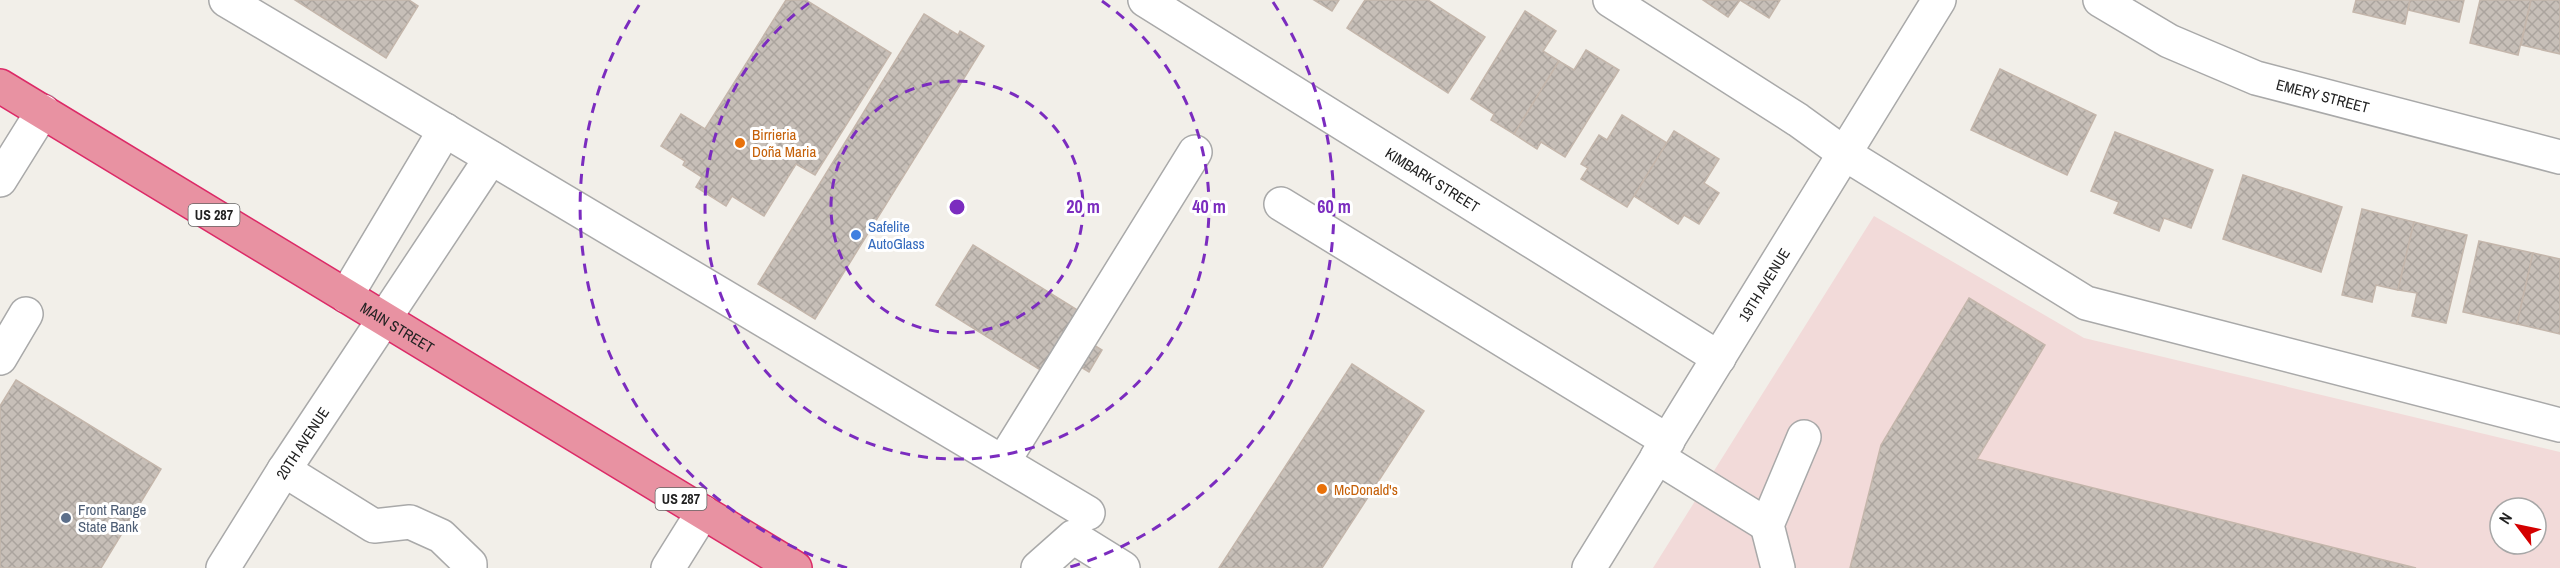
<svg xmlns="http://www.w3.org/2000/svg" width="2560" height="568" viewBox="0 0 2560 568" font-family="'Archivo Narrow',sans-serif">
	<style>
		.commercial { fill: #f2dad9; fill-rule: evenodd }
		.building { fill: url(#building-cross-hatch); stroke: #c4b6ab; stroke-width: 1.5 }
		.lines { fill: none; stroke-linecap: round; stroke-linejoin: round }
		.minor-casing { stroke: #a9a9a9; stroke-width: 36 }
		.highway-casing { stroke: #dc2a67; stroke-width: 36 }
		.minor { stroke: #fff; stroke-width: 33 }
		.highway { stroke: #e892a2; stroke-width: 33 }
		.ring { fill: none; stroke: #7b2cbf; stroke-width: 3; stroke-dasharray: 10 8 }
		.food-dot { fill: #e8710a; stroke: #fff; stroke-width: 2 }
		.shop-dot { fill: #3f7fe0; stroke: #fff; stroke-width: 2 }
		.service-dot { fill: #5c6f8a; stroke: #fff; stroke-width: 2 }
		.labels { text-anchor: middle; dominant-baseline: central; stroke-width: 6; stroke-linejoin: round; paint-order: stroke }
		.shield { fill: #fff; stroke: #646464; stroke-width: 1.5 }
		.shield-label { font-size: 14px; font-weight: bold; fill: #222 }
		.street-label { font-size: 15px; fill: #222; stroke: #fff }
		.food-label { font-size: 15px; fill: #c56008; stroke: #fff; text-anchor: start }
		.shop-label { font-size: 15px; fill: #366cbe; stroke: #fff; text-anchor: start }
		.service-label { font-size: 15px; fill: #4e5e75; stroke: #fff; text-anchor: start }
		.centre { fill: #7b2cbf; stroke: #fff; stroke-width: 3 }
		.ring-label { font-size: 18px; text-anchor: middle; font-weight: bold; fill: #7b2cbf; stroke: #fff; stroke-width: 6; stroke-linejoin: round; paint-order: stroke }
	</style>
	<defs>
		<pattern id="building-cross-hatch" width="8" height="8" patternUnits="userSpaceOnUse" patternTransform="scale(1.5)"><rect width="8" height="8" fill="#c7bfb8"/><path d="M0 0l8 8M0 8l8-8" fill="none" stroke="#aba49e"/></pattern>
	</defs>
	<rect width="100%" height="100%" fill="#f2efe9"/>
	<path class="commercial" d="M 1874,216 L 2084,338 L 2560,452 L 2560,568 L 1653,568 ZM 2500,508 L 2536,508 L 2536,544 L 2500,544 Z"/>
	<g class="building">
		<polygon points="295,0 409,0 418,6 386,58"/>
		<polygon points="786,0 806,0 891,53 815,175 796,164 764,216 732,196 726,206 696,187 702,177 683,165 685,161 661,146 681,114 705,129"/>
		<polygon points="1314,0 1339,0 1332,11"/>
		<polygon points="1365,0 1428,0 1485,37 1448,93 1347,28"/>
		<polygon points="1703,0 1740,0 1728,17"/>
		<polygon points="1740,0 1780,0 1769,18"/>
		<polygon points="2356,0 2410,0 2405,24 2353,12"/>
		<polygon points="2410,0 2464,0 2459,22 2408,10"/>
		<polygon points="2480,0 2531,0 2518,55 2470,43"/>
		<polygon points="2531,0 2560,0 2560,54 2521,45"/>
		<polygon points="1525,11 1556,31 1543,51 1559,61 1514,134 1491,120 1494,114 1471,99"/>
		<polygon points="924,14 958,35 960,31 984,46 815,319 758,284"/>
		<polygon points="1586,50 1619,70 1565,157 1541,142 1537,149 1514,134 1559,61 1574,70"/>
		<polygon points="2000,69 2096,115 2067,175 1971,130"/>
		<polygon points="1622,115 1667,143 1627,207 1581,179 1588,168 1581,164 1599,135 1607,140"/>
		<polygon points="1674,131 1719,159 1704,183 1719,193 1699,224 1684,215 1678,224 1634,196"/>
		<polygon points="2115,132 2213,170 2191,228 2164,218 2159,231 2114,213 2119,202 2091,191"/>
		<polygon points="2243,175 2342,207 2321,272 2223,239"/>
		<polygon points="2362,209 2414,222 2398,290 2376,285 2372,302 2342,295"/>
		<polygon points="2414,222 2467,235 2446,323 2412,316 2417,293 2398,290"/>
		<polygon points="2479,241 2533,253 2517,324 2463,312"/>
		<polygon points="973,245 1079,311 1042,371 936,305"/>
		<polygon points="2533,253 2560,259 2560,334 2517,324"/>
		<polygon points="1969,298 2045,345 1977,459 2416,568 1850,568 1881,445"/>
		<polygon points="1068,329 1102,350 1089,372 1054,351"/>
		<polygon points="1352,364 1424,411 1322,568 1219,568"/>
		<polygon points="16,380 161,469 101,568 0,568 0,406"/>
	</g>
	<g class="lines">
		<defs>
			<g id="minor">
				<polyline points="226,0 1088,513"/>
				<path id="s1" d="M 1145,0 L 1719,358"/>
				<polyline points="1610,0 1798,120 1845,154 2086,303 2560,425"/>
				<path id="s2" d="M 2100,0 L 2169,41 L 2256,78 L 2560,157"/>
				<polyline points="0,180 43,111"/>
				<polyline points="1281,204 1668,441"/>
				<polyline points="346,296 445,130"/>
				<polyline points="0,358 26,314"/>
				<polyline points="1657,457 1767,525"/>
				<polyline points="1003,462 1195,152"/>
				<polyline points="284,470 374,526 410,522 441,536 470,564 470,568"/>
				<path id="s3" d="M 223,568 L 284,470 L 491,158"/>
				<polyline points="668,568 703,512"/>
				<polyline points="1038,568 1073,537 1123,568"/>
				<path id="s4" d="M 1589,568 L 1939,0"/>
				<polyline points="1778,568 1767,525 1804,437"/>
			</g>
			<g id="highway">
				<path id="s5" d="M 0,86 L 795,568"/>
			</g>
		</defs>
		<use href="#minor" class="minor-casing"/>
		<use href="#highway" class="highway-casing"/>
		<use href="#minor" class="minor"/>
		<use href="#highway" class="highway"/>
	</g>
	<g class="ring">
		<circle cx="957" cy="207" r="126"/>
		<path d="M1102 1A252 252 0 1 1 812 1"/>
		<path d="M847 568A377 377 0 0 1 641 2M1273 2A377 377 0 0 1 1067 568"/>
	</g>
	<g class="food-dot">
		<circle cx="740" cy="143" r="6"/>
		<circle cx="1322" cy="489" r="6"/>
	</g>
	<circle class="shop-dot" cx="856" cy="235" r="6"/>
	<circle class="service-dot" cx="66" cy="518" r="6"/>
	<g class="labels">
		<g class="shield">
			<rect x="188.5" y="204" width="51" height="22" rx="4.5"/>
			<rect x="655.5" y="488" width="51" height="22" rx="4.5"/>
		</g>
		<g class="shield-label">
			<text x="214" y="215">US 287</text>
			<text x="681" y="499">US 287</text>
		</g>
		<g class="street-label">
			<text stroke="none"><textPath href="#s2" startOffset="244">EMERY STREET</textPath></text>
			<text stroke="none"><textPath href="#s1" startOffset="339">KIMBARK STREET</textPath></text>
			<text stroke="none"><textPath href="#s4" startOffset="333">19TH AVENUE</textPath></text>
			<text stroke="none"><textPath href="#s5" startOffset="465">MAIN STREET</textPath></text>
			<text stroke="none"><textPath href="#s3" startOffset="148">20TH AVENUE</textPath></text>
		</g>
		<g class="food-label">
			<text x="752" y="134">Birrieria<tspan x="752" dy="17">Doña Maria</tspan></text>
			<text x="1334" y="489">McDonald's</text>
		</g>
		<g class="shop-label">
			<text x="868" y="226">Safelite<tspan x="868" dy="17">AutoGlass</tspan></text>
		</g>
		<g class="service-label">
			<text x="78" y="509">Front Range<tspan x="78" dy="17">State Bank</tspan></text>
		</g>
	</g>
	<circle cx="957" cy="207" r="9" class="centre"/>
	<g class="ring-label">
		<text x="1083" y="213">20 m</text>
		<text x="1209" y="213">40 m</text>
		<text x="1334" y="213">60 m</text>
	</g>
	<g transform="translate(2518 526) rotate(302)"><circle r="28" fill="#ffffff" stroke="#a7a7a7" stroke-width="1.5"/>
	<path d="M0-4.5L10 22L0 15L-10 22Z" fill="#d40000"/>
	<text y="-9" font-size="16" font-weight="bold" text-anchor="middle" fill="#222222">N</text>
	</g>
</svg>
